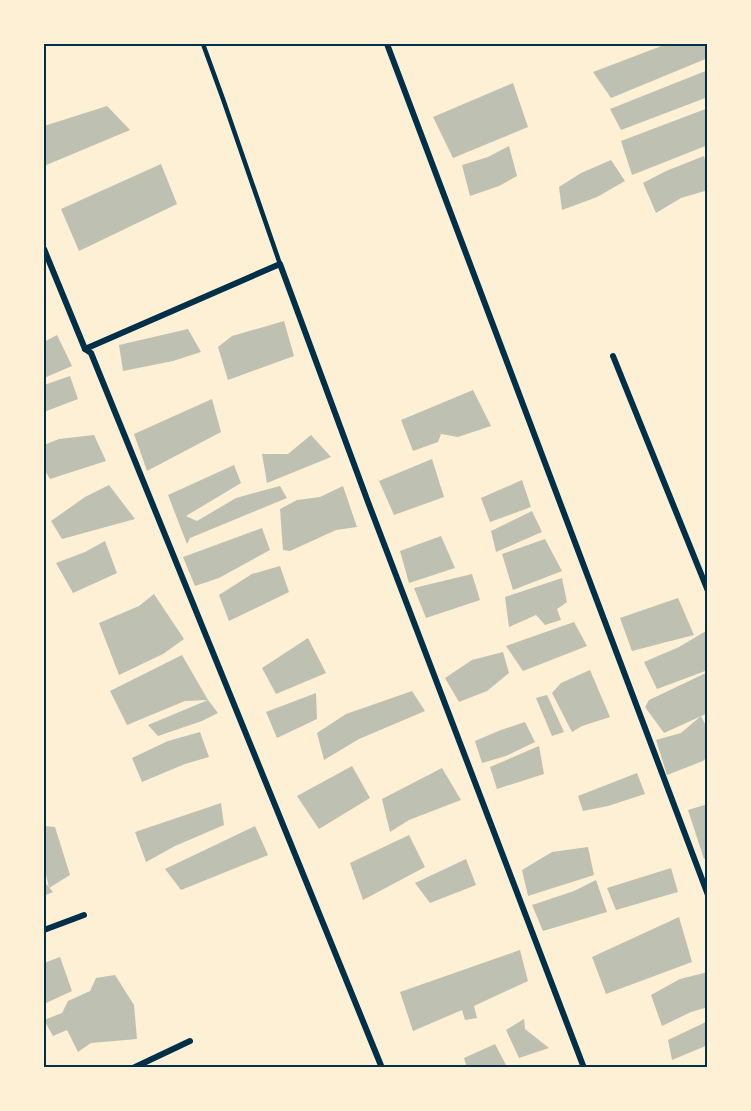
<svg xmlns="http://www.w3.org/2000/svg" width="751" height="1111" viewBox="0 0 751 1111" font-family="'Roboto Serif',serif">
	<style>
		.building { fill: #bec0b2 }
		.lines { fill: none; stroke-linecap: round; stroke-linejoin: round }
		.service { stroke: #003049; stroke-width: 4.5 }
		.minor { stroke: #003049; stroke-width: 6 }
		.neatline { fill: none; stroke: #003049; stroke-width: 2 }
	</style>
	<rect width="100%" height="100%" fill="#fdf0d5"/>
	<g class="building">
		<polygon points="667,44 708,44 708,58 611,98 593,72"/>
		<polygon points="708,70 708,97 621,130 610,109"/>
		<polygon points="513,83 528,127 453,158 433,117"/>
		<polygon points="107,106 130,130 44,166 44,126"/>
		<polygon points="708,108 708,145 632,175 621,141"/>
		<polygon points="509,146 517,176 499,186 470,196 462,165 488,157"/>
		<polygon points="704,156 708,171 708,190 681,198 656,213 643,183 666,171"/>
		<polygon points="611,160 625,181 597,197 562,210 559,187 581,173"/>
		<polygon points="161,164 177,204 79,251 61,209"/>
		<polygon points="284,321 294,356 228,380 218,347 232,336"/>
		<polygon points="188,329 201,352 173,361 123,371 119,345"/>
		<polygon points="57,335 72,366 44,378 44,342"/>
		<polygon points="70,376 78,399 44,412 44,385"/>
		<polygon points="473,390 491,426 458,437 441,434 438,442 413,451 401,420"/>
		<polygon points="212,399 221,432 147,471 134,434"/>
		<polygon points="94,435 106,461 50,479 44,469 44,445 59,439"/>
		<polygon points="311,435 331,457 267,483 262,454 288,454"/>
		<polygon points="432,459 444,497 394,515 379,481"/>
		<polygon points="234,465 241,483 186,516 197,521 236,498 280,486 287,498 190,538 187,544 168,495"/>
		<polygon points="522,480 531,507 490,522 481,498"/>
		<polygon points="109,485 135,519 62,539 51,521 85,497"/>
		<polygon points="343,486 357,527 336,530 290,551 283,550 280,509 297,500 320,497"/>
		<polygon points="532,511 542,532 496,552 491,531"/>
		<polygon points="262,528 270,550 219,578 195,586 183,557"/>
		<polygon points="441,536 455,568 409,583 400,551"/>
		<polygon points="545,539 562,571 513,590 502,554"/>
		<polygon points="105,541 117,573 73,593 56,563 85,552"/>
		<polygon points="280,566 289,592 229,621 219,595 252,574"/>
		<polygon points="472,574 480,600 426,618 414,588"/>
		<polygon points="562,578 567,602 557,609 561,620 545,625 536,615 509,627 505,597"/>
		<polygon points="154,594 184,639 163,654 119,675 99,623 139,606"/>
		<polygon points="678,598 694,635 632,651 620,618"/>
		<polygon points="574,622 587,646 523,671 506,646"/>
		<polygon points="706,631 708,670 657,689 644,662 679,647"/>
		<polygon points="308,638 326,673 276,694 262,668"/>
		<polygon points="503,652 509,673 487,691 459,702 445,678 472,660"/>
		<polygon points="182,655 208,700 185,701 127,725 110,691"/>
		<polygon points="590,670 610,717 582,726 572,732 552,693 561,683"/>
		<polygon points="708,672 708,713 664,733 645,707 649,700"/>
		<polygon points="412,691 425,711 359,739 324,760 317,733 346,714"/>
		<polygon points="316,693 317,719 277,738 266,712"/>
		<polygon points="547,695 564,732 552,736 536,698"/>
		<polygon points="208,700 218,713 202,721 158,736 148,725"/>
		<polygon points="701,716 708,730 708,756 703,761 667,775 656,740 681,733"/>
		<polygon points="525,722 535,742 506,756 482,763 475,741 501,730"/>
		<polygon points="200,732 209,757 185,764 142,782 132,758 168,741"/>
		<polygon points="539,746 544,774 497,789 490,767"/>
		<polygon points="352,766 370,798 319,829 297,796"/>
		<polygon points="442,768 461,800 409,820 390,832 382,799"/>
		<polygon points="637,773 645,794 608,806 583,811 578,796"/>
		<polygon points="221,803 224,825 175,846 146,862 135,832"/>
		<polygon points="708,804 708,857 704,859 688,810"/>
		<polygon points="44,826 55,827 70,875 49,888 44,866"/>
		<polygon points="255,826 268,855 181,890 165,869"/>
		<polygon points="409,835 425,867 363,900 350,863"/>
		<polygon points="588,847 594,875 528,896 522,870 552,852"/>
		<polygon points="466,859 476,885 430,903 415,883"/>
		<polygon points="671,868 678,892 616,910 607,888"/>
		<polygon points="596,880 607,912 543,931 532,905 574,891"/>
		<polygon points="44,881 53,892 44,896"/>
		<polygon points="679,917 692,962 606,994 592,957"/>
		<polygon points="520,950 528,981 474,1006 477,1018 465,1020 462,1010 413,1031 400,992"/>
		<polygon points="60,957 72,991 44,1004 44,963"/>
		<polygon points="708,972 708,1007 691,1012 662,1026 651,995 680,979"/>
		<polygon points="115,975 134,1005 137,1039 91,1043 78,1052 67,1030 53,1036 44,1020 62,1013 68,1001 90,991 96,978"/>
		<polygon points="524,1019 525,1029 549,1048 519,1058 506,1030"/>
		<polygon points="708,1021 708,1045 672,1060 668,1040"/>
		<polygon points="495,1044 506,1065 497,1068 467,1068 464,1058"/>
	</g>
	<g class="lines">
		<polyline class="service" points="203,44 223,99 280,264"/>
		<g class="minor">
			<polyline points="387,44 708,895"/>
			<polyline points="44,249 85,349 91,353 382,1068"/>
			<polyline points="85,349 280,264 368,502 584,1068"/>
			<polyline points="613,356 708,591"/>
			<polyline points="44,930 84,915"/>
			<polyline points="133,1068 190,1041"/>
		</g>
	</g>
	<rect width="751" height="1111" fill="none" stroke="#fdf0d5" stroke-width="90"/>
	<rect x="45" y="45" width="661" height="1021" class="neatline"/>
</svg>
